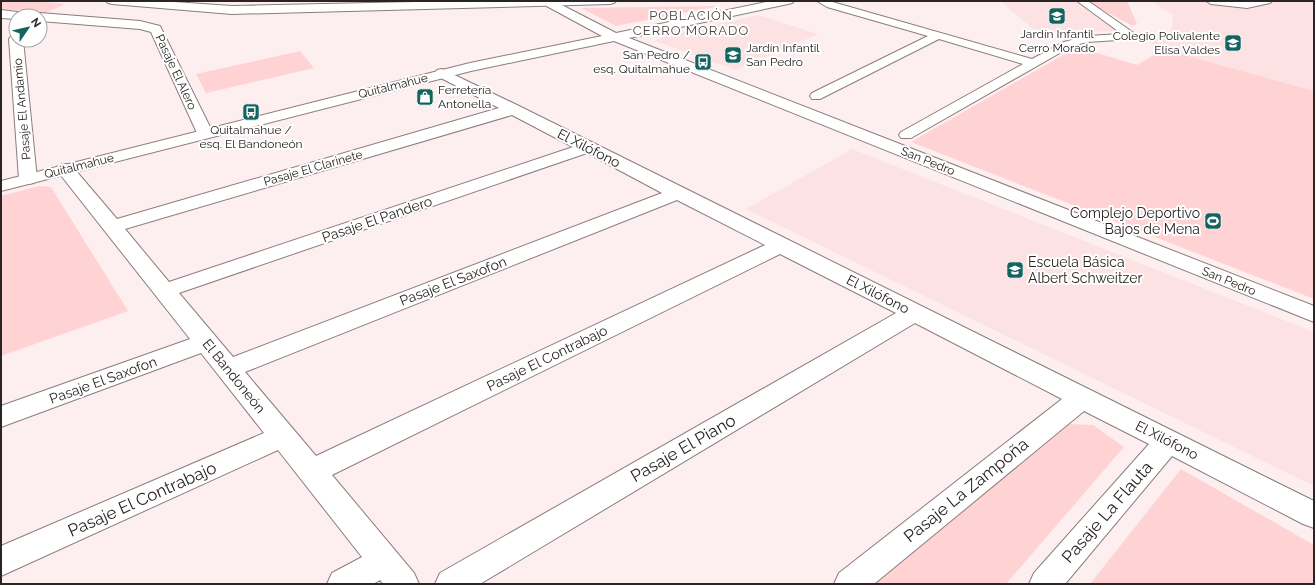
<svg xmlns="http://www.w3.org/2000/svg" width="1315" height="585" viewBox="0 0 1315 585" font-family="Raleway,sans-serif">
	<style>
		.built { fill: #fce2e3 }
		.green { fill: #ffd3d4 }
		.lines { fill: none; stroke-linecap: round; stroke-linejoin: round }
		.service-casing { stroke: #8c7d7d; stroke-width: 2 }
		.minor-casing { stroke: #8c7d7d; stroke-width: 2 }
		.tertiary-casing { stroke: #8c7d7d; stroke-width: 2 }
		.service { fill: #fff; fill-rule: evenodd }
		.minor { fill: #fff; fill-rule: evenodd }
		.tertiary { fill: #fff; fill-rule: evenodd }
		.labels { text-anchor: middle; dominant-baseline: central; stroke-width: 4; stroke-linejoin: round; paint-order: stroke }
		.far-poi-label { font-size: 12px; fill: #2a2424; stroke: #fff }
		.far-street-label { font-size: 12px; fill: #2a2424; stroke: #fff }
		.far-neighbourhood-label { font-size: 13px; letter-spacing: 1px; fill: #4c3f3f; stroke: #fff }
		.street-label { font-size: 14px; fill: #2a2424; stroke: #fff }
		.poi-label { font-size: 14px; fill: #2a2424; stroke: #fff; text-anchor: end }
		.near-street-label { font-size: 17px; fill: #2a2424; stroke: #fff }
	</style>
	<rect width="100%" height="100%" fill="#fdefef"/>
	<g class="built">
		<polygon points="1000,1 1074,1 1117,31 1038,33"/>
		<polygon points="1151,1 1314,1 1314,91 1157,47 1146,39 1171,32 1173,15"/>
		<polygon points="758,15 818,34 736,70 655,41 665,36"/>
		<polygon points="852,149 1314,332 1314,486 746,209"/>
	</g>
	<g class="green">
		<polygon points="1,1 32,1 66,4 45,13 1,9"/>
		<polygon points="1086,1 1127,1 1137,24 1133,26"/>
		<polygon points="719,6 616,26 581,8"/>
		<polygon points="1077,47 1137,65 1163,49 1314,91 1314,299 911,142"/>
		<polygon points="300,51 314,68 206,93 196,74"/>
		<polygon points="39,186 51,187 128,311 1,356 1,196"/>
		<polygon points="1070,424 1093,425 1124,447 1006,584 874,584"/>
		<polygon points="1181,469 1314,545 1314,584 1090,584"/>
	</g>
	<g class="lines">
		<defs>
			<g id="service">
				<polygon points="817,1 829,1 1032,59 1064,42 1087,36 1122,34 1077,1 1088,1 1138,36 1133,39 1087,42 1072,46 911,138 901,138 899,135 901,132 1023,64 939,39 820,99 812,99 810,96 812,93 928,36 827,7"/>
				<polygon points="1206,1 1272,1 1270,3 1247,8 1211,4"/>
			</g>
			<g id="minor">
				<polygon points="106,1 159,1 232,6 462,1 616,1 614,3 610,4 232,14 112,4 108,3"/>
				<polygon points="1,10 26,13 28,16 16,16 16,19 1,18"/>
				<polygon points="40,13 140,21 160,26 213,133 211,136 205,138 199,136 197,133 151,32 140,29 40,21 40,16 35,16"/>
				<polygon points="16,35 16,40 23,40 37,179 34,183 28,184 22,183 19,179 9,39 11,36"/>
				<path d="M 442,69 L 519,106 L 1314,501 L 1314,528 L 1303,524 L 1172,456 L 1065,584 L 1029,584 L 1034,573 L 1149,444 L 1084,411 L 874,584 L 834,584 L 839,573 L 1062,399 L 915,323 L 480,584 L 435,584 L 440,573 L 896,313 L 780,254 L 332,475 L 414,573 L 419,584 L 383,584 L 380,580 L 373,584 L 327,584 L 332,573 L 362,557 L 278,450 L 1,576 L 1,546 L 264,433 L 201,353 L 1,427 L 1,406 L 190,339 L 59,173 L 56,169 L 59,165 L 65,164 L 71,165 L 117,219 L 499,108 L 437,76 L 435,73 L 437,70 ZM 512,115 L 573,147 L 169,282 L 125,229 ZM 587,153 L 662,193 L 233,357 L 179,293 ZM 677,200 L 765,245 L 316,456 L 245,372 Z"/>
			</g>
			<polygon id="tertiary" points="539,1 554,1 616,33 771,1 794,1 792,3 788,4 629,38 1314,306 1314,322 614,41 471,71 1,191 1,181 470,63 602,36 541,3"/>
		</defs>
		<use href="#service" class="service-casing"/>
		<use href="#minor" class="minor-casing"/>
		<use href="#tertiary" class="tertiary-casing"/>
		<use href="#service" class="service"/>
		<use href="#minor" class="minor"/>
		<use href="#tertiary" class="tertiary"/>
	</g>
	<defs>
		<symbol id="school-square" viewBox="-11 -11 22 22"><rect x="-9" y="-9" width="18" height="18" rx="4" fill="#14635f" stroke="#fff"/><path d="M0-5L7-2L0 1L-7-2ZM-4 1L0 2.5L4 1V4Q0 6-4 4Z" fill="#fff"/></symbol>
		<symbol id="bus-square" viewBox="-11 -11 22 22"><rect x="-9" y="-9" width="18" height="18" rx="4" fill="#14635f" stroke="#fff"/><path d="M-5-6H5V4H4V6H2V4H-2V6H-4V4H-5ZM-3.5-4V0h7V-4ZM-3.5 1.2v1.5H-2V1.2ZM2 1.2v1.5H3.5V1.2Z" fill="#fff"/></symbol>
		<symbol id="shop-square" viewBox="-11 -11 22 22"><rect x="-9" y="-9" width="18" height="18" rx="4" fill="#14635f" stroke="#fff"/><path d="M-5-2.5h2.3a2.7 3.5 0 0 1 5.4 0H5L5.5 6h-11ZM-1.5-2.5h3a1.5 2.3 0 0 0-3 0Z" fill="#fff"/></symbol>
		<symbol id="stadium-square" viewBox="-11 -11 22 22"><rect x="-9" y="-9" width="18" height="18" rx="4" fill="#14635f" stroke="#fff"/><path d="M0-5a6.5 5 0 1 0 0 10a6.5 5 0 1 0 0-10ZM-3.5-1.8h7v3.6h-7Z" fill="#fff"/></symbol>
	</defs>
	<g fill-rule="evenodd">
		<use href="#school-square" x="1047" y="6" width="20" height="20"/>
		<use href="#school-square" x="1223" y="33" width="20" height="20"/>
		<use href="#school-square" x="723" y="45" width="20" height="20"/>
		<use href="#bus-square" x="693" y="52" width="20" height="20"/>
		<use href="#shop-square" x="415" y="87" width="20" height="20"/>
		<use href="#bus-square" x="241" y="102" width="20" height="20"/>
		<use href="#stadium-square" x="1203" y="211" width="20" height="20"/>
		<use href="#school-square" x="1005" y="260" width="20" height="20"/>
	</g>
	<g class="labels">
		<g class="far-poi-label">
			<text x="1057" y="34">Jardín Infantil<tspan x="1057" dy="14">Cerro Morado</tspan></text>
			<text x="1220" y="36" text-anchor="end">Colegio Polivalente<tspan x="1220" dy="14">Elisa Valdes</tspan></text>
			<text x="746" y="48" text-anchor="start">Jardín Infantil<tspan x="746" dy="14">San Pedro</tspan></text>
			<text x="690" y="55" text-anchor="end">San Pedro /<tspan x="690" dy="14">esq. Quitalmahue</tspan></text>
			<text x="438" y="90" text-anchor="start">Ferretería<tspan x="438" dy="14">Antonella</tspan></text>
			<text x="251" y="130">Quitalmahue /<tspan x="251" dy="14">esq. El Bandoneón</tspan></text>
		</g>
		<g class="far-street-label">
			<text transform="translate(176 72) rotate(65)">Pasaje El Alero</text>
			<text transform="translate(393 86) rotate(-14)">Quitalmahue</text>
			<text transform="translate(22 109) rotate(-95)">Pasaje El Andamio</text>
			<text transform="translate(928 161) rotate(22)">San Pedro</text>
			<text transform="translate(79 166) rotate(-14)">Quitalmahue</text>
			<text transform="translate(313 168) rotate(-16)">Pasaje El Clarinete</text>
			<text transform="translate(1229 281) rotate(22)">San Pedro</text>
		</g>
		<g class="far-neighbourhood-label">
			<text x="691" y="15">POBLACIÓN<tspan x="691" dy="15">CERRO MORADO</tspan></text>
		</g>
		<g class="street-label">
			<text transform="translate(589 148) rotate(27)">El Xilófono</text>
			<text transform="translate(377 219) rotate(-19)">Pasaje El Pandero</text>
			<text transform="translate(453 281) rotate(-21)">Pasaje El Saxofon</text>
			<text transform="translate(878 294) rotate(27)">El Xilófono</text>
			<text transform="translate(547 358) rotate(-26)">Pasaje El Contrabajo</text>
			<text transform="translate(234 376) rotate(51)">El Bandoneón</text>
			<text transform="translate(103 380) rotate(-20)">Pasaje El Saxofon</text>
			<text transform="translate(1167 440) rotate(27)">El Xilófono</text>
		</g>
		<g class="poi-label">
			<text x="1200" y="213">Complejo Deportivo<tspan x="1200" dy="16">Bajos de Mena</tspan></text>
			<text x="1028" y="262" text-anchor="start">Escuela Básica<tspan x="1028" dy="16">Albert Schweitzer</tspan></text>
		</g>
		<g class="near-street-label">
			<text transform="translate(683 448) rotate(-30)">Pasaje El Piano</text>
			<text transform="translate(966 490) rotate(-39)">Pasaje La Zampoña</text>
			<text transform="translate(142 499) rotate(-24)">Pasaje El Contrabajo</text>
			<text transform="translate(1107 512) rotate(-49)">Pasaje La Flauta</text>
		</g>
	</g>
	<rect width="1315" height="585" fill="none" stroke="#2a2424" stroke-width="4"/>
	<g transform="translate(28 28) rotate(56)"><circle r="19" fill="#ffffff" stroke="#aaa7a7"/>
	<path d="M0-3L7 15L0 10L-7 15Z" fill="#14635f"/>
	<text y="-6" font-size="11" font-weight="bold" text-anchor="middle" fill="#2a2424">N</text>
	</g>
</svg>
